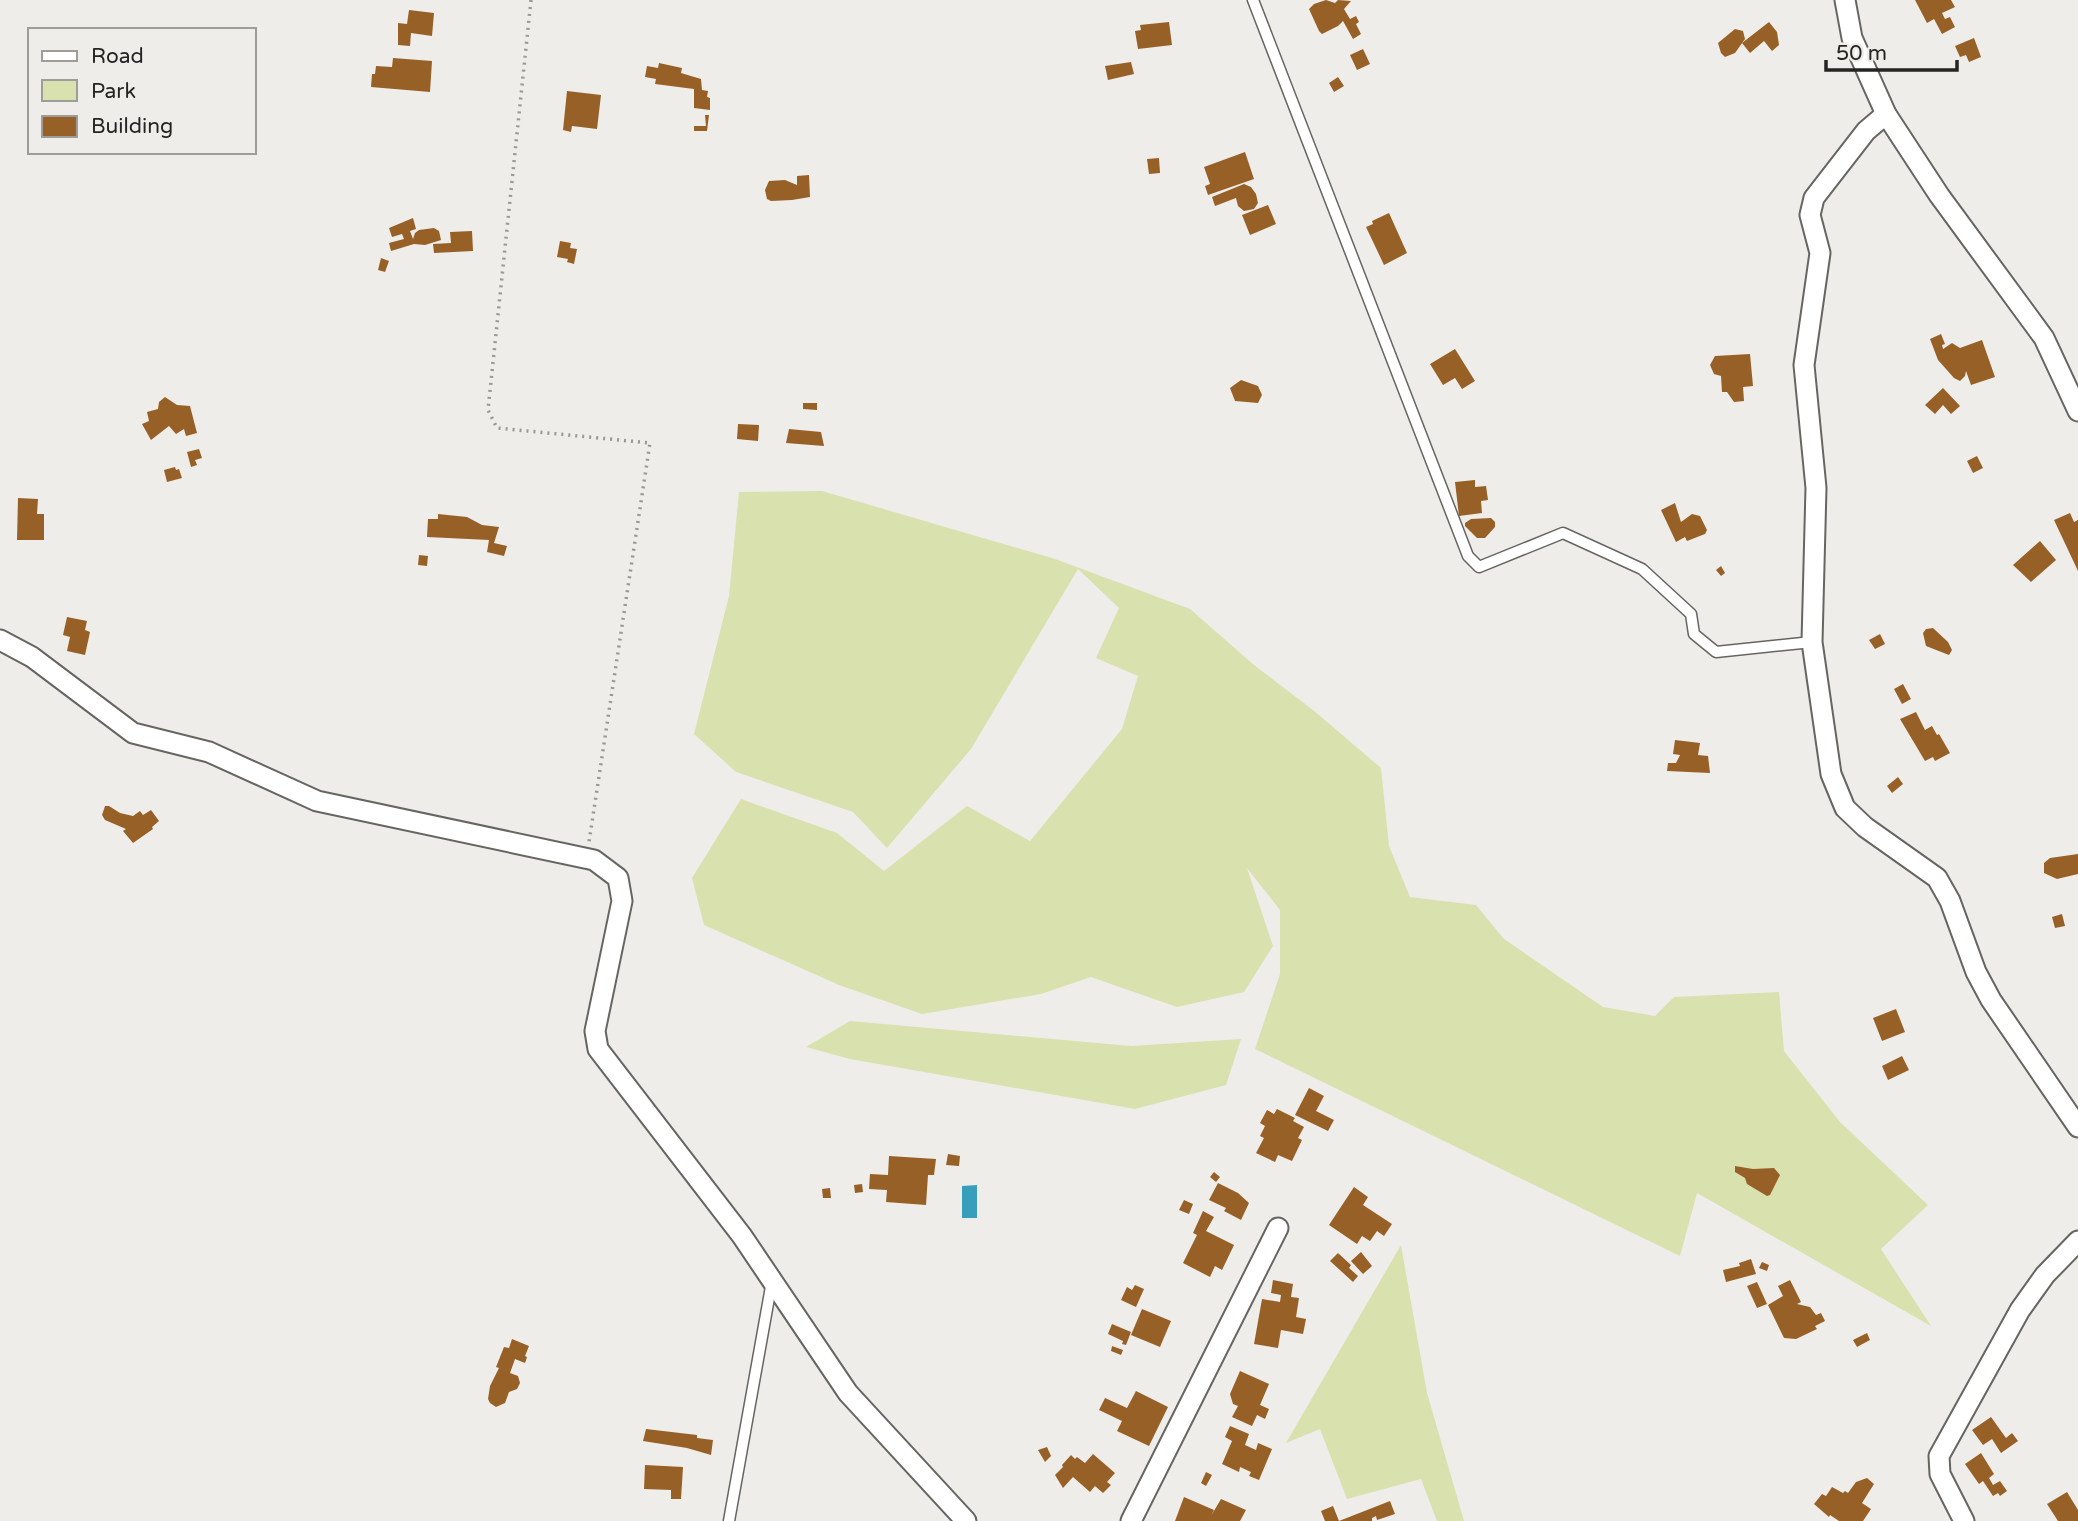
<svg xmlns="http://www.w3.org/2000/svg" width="2078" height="1521" viewBox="0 0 2078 1521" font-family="'Varela Round',sans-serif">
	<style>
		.green { fill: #d9e1af }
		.water { fill: #379fbb }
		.building { fill: #976027 }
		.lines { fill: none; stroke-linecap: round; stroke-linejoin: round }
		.lane-casing { stroke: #676562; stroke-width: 13 }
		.street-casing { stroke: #676562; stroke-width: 23 }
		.path { stroke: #999895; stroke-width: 3.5; stroke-dasharray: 2 5; stroke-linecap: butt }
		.lane { stroke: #fff; stroke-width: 10 }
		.street { stroke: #fff; stroke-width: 19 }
	</style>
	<rect width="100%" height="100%" fill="#efede9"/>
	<g class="green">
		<polygon points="822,491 1055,559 1190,609 1254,665 1313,710 1381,768 1389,846 1410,897 1476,905 1504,939 1603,1007 1655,1016 1674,997 1779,992 1784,1051 1840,1122 1928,1205 1881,1249 1931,1326 1697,1193 1680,1256 1255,1049 1280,974 1280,910 1247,868 1273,946 1244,992 1177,1007 1091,977 1041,994 922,1014 839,985 704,925 692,878 741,799 837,833 884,871 967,806 1030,841 1122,729 1138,676 1096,658 1119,608 1078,569 971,749 887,848 853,812 736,772 694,734 729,596 739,492"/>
		<polygon points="850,1021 1131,1046 1241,1039 1226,1085 1135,1109 850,1059 806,1047"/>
		<polygon points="1401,1245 1427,1393 1464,1521 1437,1521 1421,1479 1347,1499 1320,1429 1286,1443"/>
	</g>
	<polygon class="water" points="977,1185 977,1218 962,1218 962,1186"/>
	<g class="building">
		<polygon points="1326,0 1335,3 1338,0 1351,1 1344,9 1350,19 1356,16 1359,22 1356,24 1361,34 1353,39 1343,21 1338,26 1322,34 1319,31 1309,9 1314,4"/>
		<polygon points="1915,0 1951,0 1955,7 1942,13 1945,19 1950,17 1955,27 1942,34 1934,19 1927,23"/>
		<polygon points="409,10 434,13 432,36 411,33 410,46 398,45 398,23 407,24"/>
		<polygon points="1169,22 1172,45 1138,49 1135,31 1141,30 1140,25"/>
		<polygon points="1769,22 1777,32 1779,45 1772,51 1764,41 1750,53 1742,43"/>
		<polygon points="1735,29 1743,31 1745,39 1735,53 1725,57 1721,53 1718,43"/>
		<polygon points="1974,38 1981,57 1969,62 1966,55 1960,57 1955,46"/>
		<polygon points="1363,49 1370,64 1357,70 1350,55"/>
		<polygon points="393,58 432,61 430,92 371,87 372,74 375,74 376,66 392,67"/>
		<polygon points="1131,62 1134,74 1108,80 1105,66"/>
		<polygon points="659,63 682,68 681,73 701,79 702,90 708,91 707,97 710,98 710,110 694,108 694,89 655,84 656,79 645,77 647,66 658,68"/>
		<polygon points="1338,77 1344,86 1334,92 1329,83"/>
		<polygon points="567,91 601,95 597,129 572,126 571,132 563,130"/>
		<polygon points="705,115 709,115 707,131 694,131 694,126 706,126"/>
		<polygon points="1245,152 1254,179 1208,195 1205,186 1210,184 1204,167"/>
		<polygon points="1159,158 1160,173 1149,174 1147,159"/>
		<polygon points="809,175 810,197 792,200 771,201 767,199 765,190 769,181 785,180 797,185 797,176"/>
		<polygon points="1244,184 1251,187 1256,194 1258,203 1254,209 1244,211 1238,206 1236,198 1215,206 1212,197"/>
		<polygon points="1268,205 1276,224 1250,235 1242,215"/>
		<polygon points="1389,213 1407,253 1384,265 1366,227 1373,224 1372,221"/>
		<polygon points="413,218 416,229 410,231 413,239 415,233 419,230 434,228 439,231 441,240 425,245 414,244 391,251 389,243 404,239 402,234 392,237 389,228"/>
		<polygon points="472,231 473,251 434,253 433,244 451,243 450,232"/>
		<polygon points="560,241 571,243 570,248 577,249 574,264 567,262 568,259 557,257"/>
		<polygon points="381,258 389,261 385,272 378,270"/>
		<polygon points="1941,334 1945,344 1942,345 1943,349 1952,343 1960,348 1982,340 1995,377 1971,385 1966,371 1965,376 1960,381 1954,378 1938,360 1930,339"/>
		<polygon points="1455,349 1475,381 1462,389 1455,378 1443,385 1430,364"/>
		<polygon points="1750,354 1753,386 1743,387 1744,401 1734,402 1727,392 1722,392 1721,376 1714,374 1710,365 1715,356"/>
		<polygon points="1241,380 1258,386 1262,395 1258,403 1235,401 1230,388"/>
		<polygon points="1943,388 1960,406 1951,414 1943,405 1935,414 1925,405"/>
		<polygon points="165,397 177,405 190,406 197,433 186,436 184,429 176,434 169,426 151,440 142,424 149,421 147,412 158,409 159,402"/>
		<polygon points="803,403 817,403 817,410 803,409"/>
		<polygon points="738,424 759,425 758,441 737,439"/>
		<polygon points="789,429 821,432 824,446 786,443"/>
		<polygon points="199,449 202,458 195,460 197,465 191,467 187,452"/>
		<polygon points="1977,456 1983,468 1973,473 1967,461"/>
		<polygon points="175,467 176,470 179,469 182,478 167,482 164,470"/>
		<polygon points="1475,480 1475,487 1486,486 1488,500 1481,501 1482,513 1459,516 1455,482"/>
		<polygon points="18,498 38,499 37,514 44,514 44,540 17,540"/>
		<polygon points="1675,503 1681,522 1692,514 1700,516 1707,530 1705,534 1687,541 1685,537 1676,542 1661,510"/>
		<polygon points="2070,513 2074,522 2078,520 2078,571 2054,520"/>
		<polygon points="438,514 467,517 482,525 499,527 494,543 507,546 504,556 487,552 489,540 427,537 428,519 438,519"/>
		<polygon points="1491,518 1495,522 1495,527 1485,538 1477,538 1465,526 1465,523 1471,519"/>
		<polygon points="2040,541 2056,560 2031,582 2013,565"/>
		<polygon points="419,555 428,556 427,566 418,565"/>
		<polygon points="1721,566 1725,573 1721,576 1716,570"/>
		<polygon points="67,617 87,621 85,630 90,632 85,655 67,651 70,637 63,635"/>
		<polygon points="1933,628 1948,642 1952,650 1949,655 1926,646 1923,633 1926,629"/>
		<polygon points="1880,634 1885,644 1875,649 1869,640"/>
		<polygon points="1903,684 1911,699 1902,704 1894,689"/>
		<polygon points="1916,712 1925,730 1932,726 1937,735 1939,734 1950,753 1935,761 1933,757 1925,761 1900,719"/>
		<polygon points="1675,740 1700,743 1698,755 1708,756 1710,773 1667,771 1668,763 1676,763 1680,755 1673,754"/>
		<polygon points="1898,777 1903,784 1892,793 1887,786"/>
		<polygon points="105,806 109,806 120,813 133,816 140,811 143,815 151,810 159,821 152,827 153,829 133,843 123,831 126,829 105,820 102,815"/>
		<polygon points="2078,854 2078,874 2057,879 2044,873 2044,863 2050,858"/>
		<polygon points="2062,914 2065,926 2055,928 2052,917"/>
		<polygon points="1896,1009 1905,1032 1882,1041 1873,1018"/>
		<polygon points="1902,1056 1909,1070 1888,1080 1882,1066"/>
		<polygon points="1309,1088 1324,1096 1316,1111 1334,1120 1328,1131 1295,1115"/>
		<polygon points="1277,1109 1295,1118 1293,1121 1304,1127 1298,1138 1302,1140 1292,1161 1278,1155 1275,1162 1256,1153 1264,1138 1260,1136 1265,1126 1260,1123 1267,1110 1274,1114"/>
		<polygon points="948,1154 960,1156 959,1166 946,1165"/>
		<polygon points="889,1156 936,1159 934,1175 928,1175 926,1205 886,1202 887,1190 869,1189 870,1174 888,1175"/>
		<polygon points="1735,1166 1753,1169 1774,1168 1780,1175 1770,1195 1767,1196 1747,1184 1745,1178 1735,1172"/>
		<polygon points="1214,1172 1220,1177 1216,1182 1210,1177"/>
		<polygon points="1218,1183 1238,1193 1249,1203 1241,1220 1224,1211 1226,1208 1209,1200"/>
		<polygon points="862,1184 863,1192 855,1193 854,1185"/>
		<polygon points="1354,1187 1368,1197 1363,1205 1392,1224 1384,1236 1377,1231 1370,1241 1362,1236 1357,1244 1329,1225"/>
		<polygon points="830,1188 831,1198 823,1198 822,1189"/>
		<polygon points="1184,1200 1193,1204 1189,1214 1179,1210"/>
		<polygon points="1203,1211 1214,1217 1206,1231 1234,1245 1222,1270 1215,1266 1210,1277 1183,1263 1197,1235 1193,1233"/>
		<polygon points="1361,1252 1372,1266 1363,1274 1351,1261"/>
		<polygon points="1338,1253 1351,1265 1349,1268 1358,1276 1353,1282 1330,1261"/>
		<polygon points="1751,1259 1756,1274 1726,1282 1723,1270 1740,1266 1739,1263"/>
		<polygon points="1762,1262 1769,1265 1767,1271 1759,1268"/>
		<polygon points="1273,1280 1293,1284 1291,1297 1299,1298 1296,1317 1306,1319 1303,1334 1281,1330 1278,1348 1254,1344 1262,1299 1280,1302 1281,1295 1271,1293"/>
		<polygon points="1790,1280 1801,1302 1797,1304 1810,1307 1816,1315 1821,1313 1825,1321 1815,1326 1817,1329 1796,1339 1784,1338 1768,1305 1783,1296 1778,1286"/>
		<polygon points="1757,1282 1767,1304 1757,1308 1747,1286"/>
		<polygon points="1135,1285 1144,1289 1136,1307 1121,1300 1127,1287 1132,1290"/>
		<polygon points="1142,1309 1171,1321 1160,1347 1131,1335"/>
		<polygon points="1112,1324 1131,1332 1126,1345 1122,1344 1123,1341 1108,1334"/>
		<polygon points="1867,1333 1870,1340 1857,1347 1853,1340"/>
		<polygon points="512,1339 529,1346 525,1356 527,1357 525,1363 515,1359 510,1373 518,1376 520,1383 517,1389 509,1392 505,1403 496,1407 490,1403 488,1399 490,1386 499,1368 496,1367 504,1347 509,1348"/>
		<polygon points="1112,1346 1123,1350 1121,1355 1111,1351"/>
		<polygon points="1240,1371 1269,1384 1260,1405 1269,1409 1265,1419 1257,1415 1252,1426 1232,1417 1238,1406 1233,1404 1230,1394"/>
		<polygon points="1136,1391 1168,1407 1149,1446 1117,1431 1122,1421 1099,1410 1105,1398 1127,1408"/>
		<polygon points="1991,1417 2006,1438 2012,1433 2018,1441 2001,1453 1992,1439 1983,1445 1972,1430"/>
		<polygon points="1230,1426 1249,1434 1245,1445 1256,1450 1258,1443 1272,1449 1259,1480 1249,1476 1251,1472 1240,1467 1239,1472 1222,1464 1232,1441 1225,1437"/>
		<polygon points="646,1429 697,1435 697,1438 713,1440 711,1455 687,1448 643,1441"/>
		<polygon points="1047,1447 1051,1456 1045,1462 1038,1450"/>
		<polygon points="1981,1453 1994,1474 1989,1478 1993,1485 2000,1481 2007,1491 2000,1496 1998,1493 1993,1496 1983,1481 1979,1484 1965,1464"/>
		<polygon points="1093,1454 1115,1473 1107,1482 1111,1485 1103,1493 1095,1486 1090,1492 1073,1477 1063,1488 1055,1475 1063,1467 1062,1465 1071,1455 1075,1459 1077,1457 1085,1463"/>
		<polygon points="645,1465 683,1467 681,1499 671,1499 671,1490 644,1489"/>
		<polygon points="1206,1472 1212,1475 1206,1486 1201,1483"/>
		<polygon points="1867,1478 1874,1484 1862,1503 1871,1509 1863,1521 1839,1521 1830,1515 1829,1517 1814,1504 1822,1494 1826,1496 1832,1487 1843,1493 1845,1491 1848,1493 1856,1482"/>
		<polygon points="2067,1492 2078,1510 2078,1521 2058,1521 2047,1504"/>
		<polygon points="1184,1497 1214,1510 1211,1516 1221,1499 1246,1510 1240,1521 1175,1521"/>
		<polygon points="1390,1501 1395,1514 1377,1520 1376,1516 1372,1518 1372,1521 1325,1521 1321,1511 1333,1506 1339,1521"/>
	</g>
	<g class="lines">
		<defs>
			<g id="lane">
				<polyline points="1253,0 1468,556 1479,567 1563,533 1642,569 1691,614 1694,634 1716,652 1812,642"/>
				<polyline points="729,1521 772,1281"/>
			</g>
			<g id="street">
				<polyline points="1845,0 1852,38 1886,114 1939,195 2044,338 2078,411"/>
				<polyline points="1886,114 1866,131 1814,198 1810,215 1820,253 1804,365 1816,488 1812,642 1831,774 1845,808 1865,827 1937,878 1950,901 1976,972 1991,1000 2078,1127"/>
				<polyline points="0,640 32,657 133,733 209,752 317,801 594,860 618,878 622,901 595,1031 598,1049 742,1236 848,1393 966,1521"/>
				<polyline points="1131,1521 1278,1228"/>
				<polyline points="1964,1521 1940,1474 1939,1456 2020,1310 2045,1275 2078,1241"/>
			</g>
		</defs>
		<use href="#lane" class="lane-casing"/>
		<use href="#street" class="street-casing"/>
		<polyline class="path" points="531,0 488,410 497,428 650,443 589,842"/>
		<use href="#lane" class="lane"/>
		<use href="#street" class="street"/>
	</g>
	<rect x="28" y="28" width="228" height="126" fill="#efede9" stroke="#9e9d99" stroke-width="2"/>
	<rect x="42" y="51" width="35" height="10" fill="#ffffff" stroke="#9e9d99" stroke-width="2"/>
	<text x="91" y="63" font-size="21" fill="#242422">Road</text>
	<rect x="42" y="80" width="35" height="21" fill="#d9e1af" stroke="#9e9d99" stroke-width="2"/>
	<text x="91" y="98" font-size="21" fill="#242422">Park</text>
	<rect x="42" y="116" width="35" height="21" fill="#976027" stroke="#9e9d99" stroke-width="2"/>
	<text x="91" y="133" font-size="21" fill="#242422">Building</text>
	<path d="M1826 60v10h131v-10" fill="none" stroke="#242422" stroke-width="3.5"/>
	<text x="1836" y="60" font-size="21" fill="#242422" stroke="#efede9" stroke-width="5" paint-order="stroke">50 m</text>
</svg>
